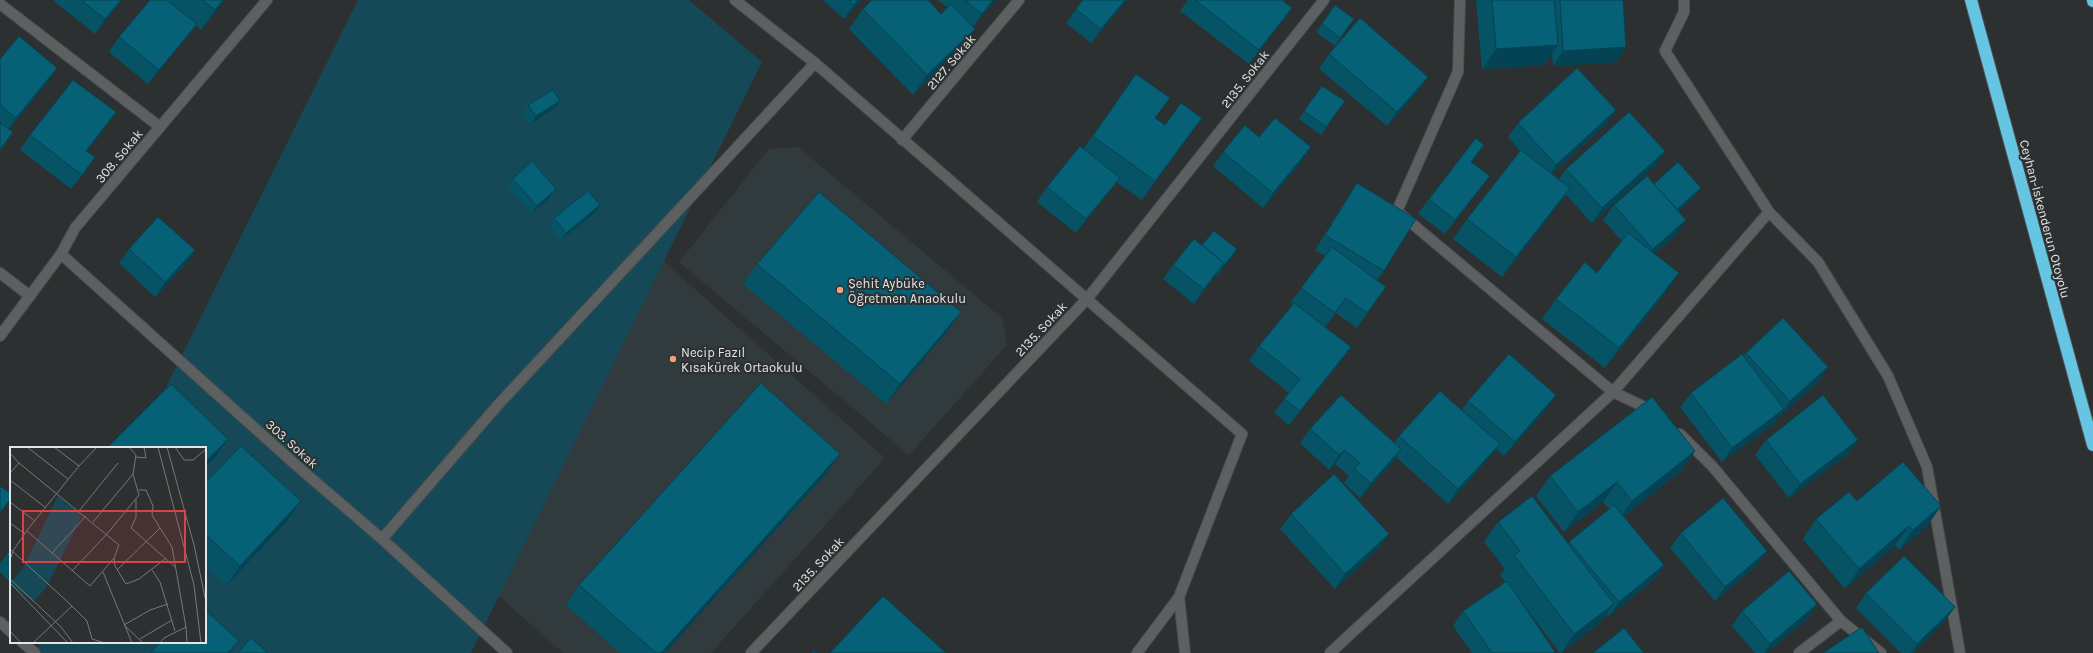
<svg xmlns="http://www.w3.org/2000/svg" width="2093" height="653" viewBox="0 0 2093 653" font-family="Karla,sans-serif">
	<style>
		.built { fill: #313b3e }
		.green { fill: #164957 }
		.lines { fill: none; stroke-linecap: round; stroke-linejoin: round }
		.minor-casing { stroke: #4b4d4e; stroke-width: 12 }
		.motorway-casing { stroke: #4b4d4e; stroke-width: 14 }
		.minor { stroke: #5c6061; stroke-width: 10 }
		.motorway { stroke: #66c5e3; stroke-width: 12 }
		.wall { fill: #055365 }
		.shaded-wall { fill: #044353 }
		.building { fill: #066076; stroke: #044353 }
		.poi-dot { fill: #f3a081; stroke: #2d3031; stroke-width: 1.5 }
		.labels { text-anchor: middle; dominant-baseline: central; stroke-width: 4; stroke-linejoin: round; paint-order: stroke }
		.street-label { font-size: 13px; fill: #e3e5e6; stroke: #2d3031 }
		.poi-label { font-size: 13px; fill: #e3e5e6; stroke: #2d3031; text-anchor: start }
		.inset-road { fill: none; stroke: #767879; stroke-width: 1 }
		.view { fill: #d84444; fill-opacity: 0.15; stroke: #d84444; stroke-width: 2 }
		.inset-edge { fill: none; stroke: #e3e5e6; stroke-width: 2 }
	</style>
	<rect width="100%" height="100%" fill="#2d3031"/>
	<g class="built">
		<polygon points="798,147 1002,318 1007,345 909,455 679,262 769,149"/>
		<polygon points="662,260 885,458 711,653 563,653 422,528"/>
	</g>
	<polygon class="green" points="358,0 689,0 762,62 471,653 35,653 41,642 205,642 205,448 136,448"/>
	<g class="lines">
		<defs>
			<g id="minor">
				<polyline points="735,0 815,63 1242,434 1179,597 1185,653"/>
				<polyline points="1460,0 1458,72 1397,211 1613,392 1653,411"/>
				<polyline points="1684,0 1684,12 1665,51 1769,212 1818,262 1888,376 1927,467 1960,653"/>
				<polyline points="0,4 160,127"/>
				<polyline points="902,140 1019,0"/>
				<polyline points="61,254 297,466 382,539 507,653"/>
				<polyline points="0,273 30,296"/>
				<polyline points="0,336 61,254 75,228 267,0"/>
				<polyline points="1680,434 1713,467 1841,621 1881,653"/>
				<polyline points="382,539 497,406 815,63"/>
				<polyline points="0,622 11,632"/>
				<polyline points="22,642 35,653"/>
				<polyline points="751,653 1087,299 1324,0"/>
				<polyline points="1137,653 1179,597"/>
				<polyline points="1330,653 1613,392 1769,212"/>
				<polyline points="1799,653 1841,621"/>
			</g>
			<g id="motorway">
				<polyline points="1971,0 2093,445"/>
				<polyline points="2093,0 2093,1"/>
			</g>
		</defs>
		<use href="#minor" class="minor-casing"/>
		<use href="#motorway" class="motorway-casing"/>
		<use href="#minor" class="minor"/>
		<use href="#motorway" class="motorway"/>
	</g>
	<g class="wall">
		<polygon points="55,0 122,0 95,34 54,1"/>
		<polygon points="150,0 225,0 201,30 195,25 186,38 148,84 109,52 119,37"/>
		<polygon points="823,0 862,0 844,19"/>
		<polygon points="938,0 995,0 973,27 961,49 913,95 849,29 863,9 941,14 948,8"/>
		<polygon points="1083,0 1127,0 1091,43 1066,23"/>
		<polygon points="1188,0 1282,0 1292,8 1282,22 1249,64 1180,11"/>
		<polygon points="1476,0 1623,0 1626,47 1616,62 1553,66 1552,54 1544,65 1482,69"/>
		<polygon points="1335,5 1354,19 1335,46 1316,32"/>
		<polygon points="1329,54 1428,77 1418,91 1387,126 1319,69"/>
		<polygon points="0,59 47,83 9,129 0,150"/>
		<polygon points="1136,74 1155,118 1165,125 1202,118 1142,200 1116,182 1109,192 1076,233 1037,202 1047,187 1083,149"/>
		<polygon points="1322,86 1345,101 1321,135 1299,119"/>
		<polygon points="560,101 555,108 530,124 523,113 528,105"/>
		<polygon points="1616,110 1606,124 1552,174 1559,179 1566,169 1665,151 1655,166 1592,223 1566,195 1556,208 1502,277 1453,239 1467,219 1520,151 1508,137 1518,123"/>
		<polygon points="116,112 105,127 87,151 95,157 85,172 71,189 20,150 30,135"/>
		<polygon points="1259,137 1301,162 1263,208 1213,166 1223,152"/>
		<polygon points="1472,162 1479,190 1445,234 1418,214 1429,199"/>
		<polygon points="513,179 551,196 532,214 507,187"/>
		<polygon points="1357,183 1384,271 1377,280 1386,287 1357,328 1336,313 1325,327 1351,347 1341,361 1289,425 1274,413 1289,393 1249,361 1259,346 1293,304 1291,302 1325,256 1315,250 1347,198"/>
		<polygon points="1654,184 1696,195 1679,211 1676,234 1654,254 1665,293 1605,368 1542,319 1556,299 1597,273 1622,241 1603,220 1614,205"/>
		<polygon points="595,213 561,240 549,226 554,218"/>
		<polygon points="1202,245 1232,257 1217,276 1216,275 1194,304 1163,279 1173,265"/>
		<polygon points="129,249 195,250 185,265 155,297 119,263"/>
		<polygon points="757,264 961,312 947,332 886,404 743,284"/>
		<polygon points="1746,353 1828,367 1818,382 1780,416 1779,415 1774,424 1722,462 1680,407 1691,393 1743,356"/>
		<polygon points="1556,395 1546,410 1504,456 1496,449 1489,458 1448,504 1396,457 1391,464 1360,498 1344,483 1349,476 1335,464 1329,470 1300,443 1310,429 1394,443 1399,436 1462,410 1468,401"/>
		<polygon points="1766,440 1858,440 1848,454 1789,498 1755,455"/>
		<polygon points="1695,451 1681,471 1623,517 1664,565 1654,579 1609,616 1607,614 1600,623 1561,653 1560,653 1525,607 1555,652 1554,653 1472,653 1453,626 1463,611 1505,582 1500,575 1505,569 1484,542 1498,522 1568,544 1609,509 1603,502 1564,532 1536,496 1550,476"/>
		<polygon points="840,454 826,474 665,653 620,653 566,605 579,585"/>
		<polygon points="205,483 301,501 287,521 226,586 205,567"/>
		<polygon points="1857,501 1941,506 1927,526 1899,550 1895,545 1845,589 1803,539 1816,519"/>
		<polygon points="1291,514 1379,548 1335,589 1280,529"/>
		<polygon points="1681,533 1767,551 1757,565 1715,601 1670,548"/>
		<polygon points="11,550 11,583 0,572 0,564 6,555"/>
		<polygon points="1866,593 1955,607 1945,621 1913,653 1901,653 1856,608"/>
		<polygon points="1817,604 1807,619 1766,653 1755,653 1732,626 1742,611"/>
	</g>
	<g class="shaded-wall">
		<polygon points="121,0 122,0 95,34 105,19"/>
		<polygon points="223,0 225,0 201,30 215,10"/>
		<polygon points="858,0 862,0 844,19 854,5"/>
		<polygon points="993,0 995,0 971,28"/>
		<polygon points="1125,0 1127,0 1091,43 1101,29"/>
		<polygon points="1292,8 1282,22 1249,64 1259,50"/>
		<polygon points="197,24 186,38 148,84 159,70"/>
		<polygon points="975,29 961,49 913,95 927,75"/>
		<polygon points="1558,45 1544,65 1482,69 1496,49"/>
		<polygon points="1626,47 1616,62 1553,66 1563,51"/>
		<polygon points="57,68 47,83 5,133 16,118"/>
		<polygon points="1428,77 1418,91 1387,126 1397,112"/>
		<polygon points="560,101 555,108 530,124 536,116"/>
		<polygon points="1616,110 1606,124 1546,179 1556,165"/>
		<polygon points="116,112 105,127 76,165 86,151"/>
		<polygon points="1202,118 1188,138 1142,200 1155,181"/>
		<polygon points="1484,145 1474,159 1461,176 1471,162"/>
		<polygon points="1311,147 1301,162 1263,208 1273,193"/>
		<polygon points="1665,151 1655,166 1592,223 1602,208"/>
		<polygon points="95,157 85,172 71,189 82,175"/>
		<polygon points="1490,176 1479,190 1445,234 1455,220"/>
		<polygon points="1120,178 1109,192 1076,233 1086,219"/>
		<polygon points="1570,188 1556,208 1502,277 1516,257"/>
		<polygon points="1701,188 1696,195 1672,217 1677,210"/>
		<polygon points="556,189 551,196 532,214 537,206"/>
		<polygon points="600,205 595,213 561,240 566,233"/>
		<polygon points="1686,220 1676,234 1643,263 1653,249"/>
		<polygon points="1237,249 1232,257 1217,276 1222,268"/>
		<polygon points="195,250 185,265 155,297 165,282"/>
		<polygon points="1224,263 1214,278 1194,304 1204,289"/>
		<polygon points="1679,273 1665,293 1605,368 1619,348"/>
		<polygon points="1386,287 1376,301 1357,328 1367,313"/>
		<polygon points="1346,298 1336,313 1325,327 1335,313"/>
		<polygon points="961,312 947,332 886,404 900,384"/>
		<polygon points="1351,347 1341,361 1289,425 1300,411"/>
		<polygon points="1828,367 1818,382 1780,416 1790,401"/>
		<polygon points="1556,395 1546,410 1504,456 1515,442"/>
		<polygon points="1784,409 1774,424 1722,462 1732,448"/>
		<polygon points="228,439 214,459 205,468 205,462"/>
		<polygon points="1858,440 1848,454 1789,498 1800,484"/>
		<polygon points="1500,444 1489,458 1448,504 1458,489"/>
		<polygon points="1401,449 1391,464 1360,498 1371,483"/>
		<polygon points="1345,450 1335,464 1329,470 1339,455"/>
		<polygon points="1695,451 1681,471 1618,521 1632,501"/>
		<polygon points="840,454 826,474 665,653 661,653"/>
		<polygon points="1617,482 1603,502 1564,532 1578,512"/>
		<polygon points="301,501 287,521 226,586 240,566"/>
		<polygon points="1941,506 1927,526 1899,550 1913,530"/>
		<polygon points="1909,526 1895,545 1845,589 1859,569"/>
		<polygon points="1389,534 1379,548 1335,589 1345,574"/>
		<polygon points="1767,551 1757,565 1715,601 1725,587"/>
		<polygon points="1664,565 1654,579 1609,616 1619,602"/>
		<polygon points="1614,604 1600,623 1561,653 1574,634"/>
		<polygon points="1817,604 1807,619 1766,653 1764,653 1770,644"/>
		<polygon points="1955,607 1945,621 1913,653 1911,653 1917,644"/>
		<polygon points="239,641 230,653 228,653"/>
	</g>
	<g class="building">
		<polygon points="81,0 121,0 105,19"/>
		<polygon points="150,0 167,0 197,24 159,70 119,37"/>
		<polygon points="202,0 223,0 215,10"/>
		<polygon points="849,0 858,0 854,5"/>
		<polygon points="872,0 928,0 941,14 951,4 975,29 927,75 863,9"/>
		<polygon points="965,0 993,0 982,14"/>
		<polygon points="1083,0 1125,0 1101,29 1076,9"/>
		<polygon points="1195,0 1282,0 1292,8 1259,50"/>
		<polygon points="1492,0 1554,0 1558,45 1496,49"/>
		<polygon points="1560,0 1623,0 1626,47 1563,51"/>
		<polygon points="1335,5 1354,19 1340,38 1322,24"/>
		<polygon points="1360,18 1428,77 1397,112 1329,54"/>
		<polygon points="19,36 57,68 16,118 0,105 0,59"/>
		<polygon points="1577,68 1616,110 1556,165 1518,123"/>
		<polygon points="1136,74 1170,98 1155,118 1165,125 1181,103 1202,118 1155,181 1093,136"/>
		<polygon points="73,80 116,112 86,151 95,157 82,175 30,135"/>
		<polygon points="1322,86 1345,101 1326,127 1304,111"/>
		<polygon points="553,90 560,101 536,116 528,105"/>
		<polygon points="1629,112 1665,151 1602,208 1566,169"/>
		<polygon points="1275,118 1311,147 1273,193 1223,152 1245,125 1259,137"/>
		<polygon points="0,123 13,132 0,150"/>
		<polygon points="1476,138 1484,145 1471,162 1490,176 1455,220 1429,199"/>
		<polygon points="1080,146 1120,178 1086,219 1047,187"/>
		<polygon points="1521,150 1570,188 1516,257 1467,219"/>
		<polygon points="532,161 556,189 537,206 513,179"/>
		<polygon points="1678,162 1701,188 1677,209 1654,184"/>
		<polygon points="1647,176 1686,220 1653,249 1614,205"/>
		<polygon points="1357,183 1416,219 1384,271 1325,235"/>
		<polygon points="588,191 600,205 566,233 554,218"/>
		<polygon points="819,192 961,312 900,384 757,264"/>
		<polygon points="158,217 195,250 165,282 129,249"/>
		<polygon points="1214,231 1237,249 1222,268 1224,263 1202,245"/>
		<polygon points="1628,233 1679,273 1619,348 1556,299 1585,262 1597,273"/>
		<polygon points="1194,239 1224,263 1204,289 1173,265"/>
		<polygon points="1332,247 1386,287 1367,313 1346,298 1335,313 1301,288"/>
		<polygon points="1294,303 1351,347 1300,411 1284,399 1300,379 1259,346"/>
		<polygon points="1783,318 1828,367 1790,401 1746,353"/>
		<polygon points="1509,354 1556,395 1515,442 1468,401"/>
		<polygon points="1742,354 1784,409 1732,448 1691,393"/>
		<polygon points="761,383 840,454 661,653 656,653 579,585"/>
		<polygon points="171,384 228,439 205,462 205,448 111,448 109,446"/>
		<polygon points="1440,391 1500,444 1458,489 1399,436"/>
		<polygon points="1341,395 1401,449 1371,483 1354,469 1360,463 1345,450 1339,455 1310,429"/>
		<polygon points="1823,395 1858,440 1800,484 1766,440"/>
		<polygon points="1652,397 1695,451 1632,501 1617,482 1578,512 1550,476"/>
		<polygon points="241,446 301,501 240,566 205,534 205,483"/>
		<polygon points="1903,462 1941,506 1913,530 1909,526 1859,569 1816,519 1849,492 1857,501"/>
		<polygon points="1334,474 1389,534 1345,574 1291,514"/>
		<polygon points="0,486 11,494 11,498 0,513"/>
		<polygon points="1532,496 1614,604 1574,634 1514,555 1520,551 1498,522"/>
		<polygon points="1723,498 1767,551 1725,587 1681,533"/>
		<polygon points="1614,505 1664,565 1619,602 1569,542"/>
		<polygon points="11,550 11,559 6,555"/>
		<polygon points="1904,556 1955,607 1917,644 1866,593"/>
		<polygon points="1789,571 1817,604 1770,644 1742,611"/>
		<polygon points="1507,581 1555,652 1553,653 1492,653 1463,611"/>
		<polygon points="883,596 946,653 830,653"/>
		<polygon points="205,610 239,641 228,653 151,653 160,642 205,642"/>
		<polygon points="1862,627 1879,653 1823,653"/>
		<polygon points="1624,628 1644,653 1593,653"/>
		<polygon points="251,638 268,653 238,653"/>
		<polygon points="814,651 817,653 812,653"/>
	</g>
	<g class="poi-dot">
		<circle cx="840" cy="290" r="4"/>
		<circle cx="673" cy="359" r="4"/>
	</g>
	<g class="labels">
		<g class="street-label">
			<text transform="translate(951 62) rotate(-50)">2127. Sokak</text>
			<text transform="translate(1245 79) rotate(-52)">2135. Sokak</text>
			<text transform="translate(119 156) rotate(-50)">308. Sokak</text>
			<text transform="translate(2045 219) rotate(75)">Ceyhan-İskenderun Otoyolu</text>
			<text transform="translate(1041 329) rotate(-47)">2135. Sokak</text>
			<text transform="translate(292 444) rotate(42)">303. Sokak</text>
			<text transform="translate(818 564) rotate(-47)">2135. Sokak</text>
		</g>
		<g class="poi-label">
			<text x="848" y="283">Şehit Aybüke<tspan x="848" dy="15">Öğretmen Anaokulu</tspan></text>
			<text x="681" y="352">Necip Fazıl<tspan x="681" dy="15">Kısakürek Ortaokulu</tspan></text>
		</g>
	</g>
	<g transform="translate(10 447)">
		<rect width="196" height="196" fill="#2d3031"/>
		<path d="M 48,49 L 72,69 L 36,141 L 23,155 L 0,136 L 13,121 Z" fill="#164957"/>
		<path class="inset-road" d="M 17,0 L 58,32M 44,0 L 69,19M 148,0 L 184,138 L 191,196M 157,0 L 184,98 L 196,155M 165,0 L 174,13 L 183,13 L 196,2M 0,6 L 9,16 L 109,98 L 104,111 L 105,119 L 116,137 L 129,132 L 155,112M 126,10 L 136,11 L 134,0M 0,26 L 9,16M 0,33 L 36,61M 129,43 L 136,43 L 143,59 L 142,68 L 162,100 L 176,180 L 154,191 L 150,196M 126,52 L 126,70 L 121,81 L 165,120M 0,55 L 25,74M 69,64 L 108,16M 83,75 L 123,27M 0,76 L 15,87M 17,84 L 80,139 L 104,111M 0,102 L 62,159 L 23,196M 42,106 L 76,69M 0,113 L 3,104 L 18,82 L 69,19 L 87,0M 107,123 L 150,81M 142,123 L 150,135 L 165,184M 62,124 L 97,87 L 129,48 L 123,27 L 126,8 L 119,0M 93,125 L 122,196M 0,132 L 51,180 L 63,196M 0,136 L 58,196M 62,159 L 77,174 L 82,192 L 95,196M 176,180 L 177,196M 0,184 L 11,196M 130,192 L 162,173M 133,196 L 114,178 L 140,163 L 158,157"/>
		<path class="view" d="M 13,64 L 175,64 L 175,115 L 13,115 Z"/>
		<rect width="196" height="196" class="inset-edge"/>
	</g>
</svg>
